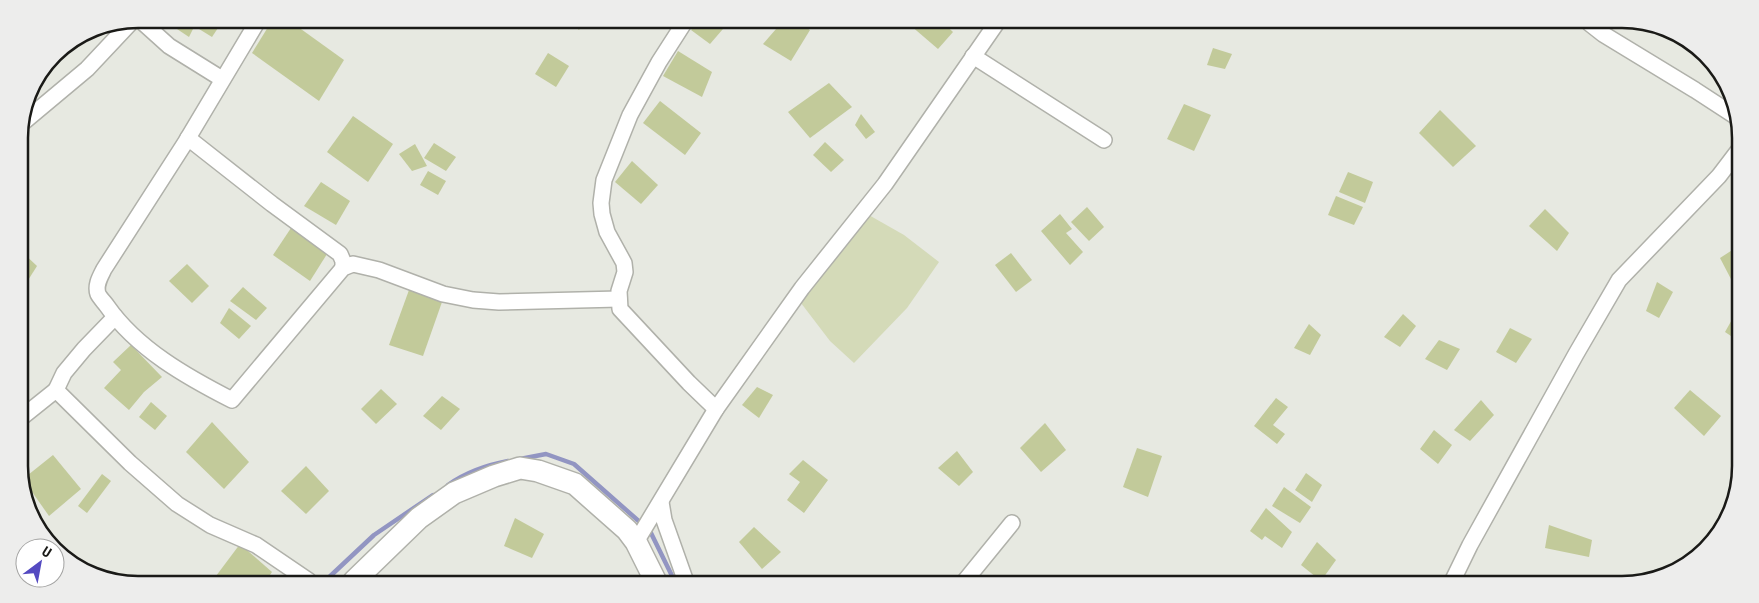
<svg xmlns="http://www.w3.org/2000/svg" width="1759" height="603" viewBox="0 0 1759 603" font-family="'Roboto Condensed',sans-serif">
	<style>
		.green { fill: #d4dab8 }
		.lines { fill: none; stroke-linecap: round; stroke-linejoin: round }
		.stream { stroke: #9295c2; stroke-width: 4.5 }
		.building { fill: #c2ca9a }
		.street-casing { stroke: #b0b1aa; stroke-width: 18 }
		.secondary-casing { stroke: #b0b1aa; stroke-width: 24 }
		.street { stroke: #fff; stroke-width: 15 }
		.secondary { stroke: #fff; stroke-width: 21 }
		.rim { fill: none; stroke: #1a1a17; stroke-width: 2.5 }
	</style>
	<rect width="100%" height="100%" fill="#e7e9e1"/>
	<polygon class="green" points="867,214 904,235 939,262 907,308 854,363 830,341 801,303"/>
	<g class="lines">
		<g class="stream">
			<polyline points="520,459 546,454 574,464 650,531 675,582"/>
			<path d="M 448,485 C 465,473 487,465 508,461"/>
			<polyline points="325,581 374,535 433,495"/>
		</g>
	</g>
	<g class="building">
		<polygon points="162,19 198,19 189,37"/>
		<polygon points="205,19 224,19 212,37 199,29"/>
		<polygon points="273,19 287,19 344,60 319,101 252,53"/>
		<polygon points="567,20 587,20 579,30"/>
		<polygon points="700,20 727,20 729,22 710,44 691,30"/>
		<polygon points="783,21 796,21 810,30 791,61 763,44"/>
		<polygon points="914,21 941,21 953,32 938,49 910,25"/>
		<polygon points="1213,48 1232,54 1225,69 1207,65"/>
		<polygon points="678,51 712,72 702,97 663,76"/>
		<polygon points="548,53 569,66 556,87 535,74"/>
		<polygon points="829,83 852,107 810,138 788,112"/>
		<polygon points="660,101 701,133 685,155 643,123"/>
		<polygon points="1184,104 1211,115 1194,151 1167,139"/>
		<polygon points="1440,110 1476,146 1453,167 1419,133"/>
		<polygon points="861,114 875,132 866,139 855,125"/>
		<polygon points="353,116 393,144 368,182 327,152"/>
		<polygon points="825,142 844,160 831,172 813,155"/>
		<polygon points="434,143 456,157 446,171 424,158"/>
		<polygon points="415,144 427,166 412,171 399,154"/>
		<polygon points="632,161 658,185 641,204 615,182"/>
		<polygon points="428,171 446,181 438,195 420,185"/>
		<polygon points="1348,172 1373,182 1365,203 1339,192"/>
		<polygon points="321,182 350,201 336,225 304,206"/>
		<polygon points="1336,196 1363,207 1354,225 1328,215"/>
		<polygon points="1087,207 1104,227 1089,241 1071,222"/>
		<polygon points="1545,209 1569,233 1557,251 1529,226"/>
		<polygon points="1060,214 1072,229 1066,233 1083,252 1070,265 1041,231"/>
		<polygon points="291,228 327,254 310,281 273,255"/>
		<polygon points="1737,247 1737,278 1732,281 1720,258"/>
		<polygon points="20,250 37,266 20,293"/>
		<polygon points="1011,253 1032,280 1016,292 995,265"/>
		<polygon points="187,264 209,286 192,303 169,281"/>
		<polygon points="1657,282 1673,292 1659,318 1646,311"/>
		<polygon points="243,287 267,308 256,320 230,301"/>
		<polygon points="409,290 442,302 423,356 389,345"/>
		<polygon points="229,308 251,326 239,339 220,323"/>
		<polygon points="1403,314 1416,326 1400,347 1384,337"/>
		<polygon points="1734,316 1737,318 1737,340 1725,332"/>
		<polygon points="1309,324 1321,335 1310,355 1294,348"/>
		<polygon points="1510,328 1532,339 1516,363 1496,352"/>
		<polygon points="1439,340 1460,349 1447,370 1425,359"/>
		<polygon points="131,345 162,377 144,392 129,410 104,388 121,370 113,362"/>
		<polygon points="757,387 773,395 759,418 742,405"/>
		<polygon points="381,389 397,404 376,424 361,409"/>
		<polygon points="1690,390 1721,416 1704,436 1674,408"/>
		<polygon points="442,396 460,409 441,430 423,416"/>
		<polygon points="1276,398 1288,407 1273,425 1285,434 1277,444 1254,426"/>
		<polygon points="1481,400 1494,415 1470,441 1454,430"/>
		<polygon points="151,402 167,416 155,430 139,417"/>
		<polygon points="212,422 249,462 224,489 186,452"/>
		<polygon points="1045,423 1066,450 1041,472 1020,448"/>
		<polygon points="1434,430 1452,445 1438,464 1420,449"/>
		<polygon points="1137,448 1162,456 1148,497 1123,487"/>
		<polygon points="957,451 973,472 959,486 938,468"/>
		<polygon points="53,455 81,489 49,516 23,479"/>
		<polygon points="803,460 828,480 804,513 787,500 800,482 789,474"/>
		<polygon points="306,466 329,491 306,514 281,491"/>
		<polygon points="1306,473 1322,485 1312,502 1295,490"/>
		<polygon points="102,474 111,481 87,513 78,506"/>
		<polygon points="1284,487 1311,507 1300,523 1272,506"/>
		<polygon points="1266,508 1292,532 1282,548 1265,536 1262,540 1250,531"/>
		<polygon points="515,518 544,534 532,558 504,546"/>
		<polygon points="1549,525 1592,540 1589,557 1545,548"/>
		<polygon points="754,527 781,552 762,569 739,542"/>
		<polygon points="1317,542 1336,560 1321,581 1301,565"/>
		<polygon points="240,544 272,572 266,581 213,580"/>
	</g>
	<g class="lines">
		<defs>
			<g id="street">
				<polyline points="139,19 169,46 222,79"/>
				<path d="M 259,19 L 185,143 L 104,269 C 100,277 95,285 98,294 C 100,298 105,303 107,306 C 137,349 187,377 232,400 L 343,268 L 353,264 L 379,270 L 443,294 L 473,300 L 499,302 L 619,299"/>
				<polyline points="686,20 659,62 630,115 604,180 601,203 602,214 607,232 624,263 625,272 619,291 620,309 689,383 716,409"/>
				<polyline points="1589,23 1603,34 1695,90 1738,118"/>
				<polyline points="973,56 1104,140"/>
				<polyline points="20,125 87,69 134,19"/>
				<polyline points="188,138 272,204 340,254 343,261 343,268"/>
				<polyline points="56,390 64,373 84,349 115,317"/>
				<polyline points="21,418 56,390 130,463 177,504 210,525 256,545 309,581"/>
				<polyline points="661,502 664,520 686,582"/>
				<polyline points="636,542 716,409 802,288 885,184 998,21"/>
				<polyline points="964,582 1012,523"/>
				<polyline points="1451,584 1470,545 1576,354 1619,280 1719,176 1738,151"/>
			</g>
			<polyline id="secondary" points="354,581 419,518 454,493 494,476 520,468 538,471 575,484 627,530 636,542 656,582"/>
		</defs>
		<use href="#street" class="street-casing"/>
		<use href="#secondary" class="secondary-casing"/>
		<use href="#street" class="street"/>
		<use href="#secondary" class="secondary"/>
	</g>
	<path d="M0 0H1759V603H0ZM138 28H1622A110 110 0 0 1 1732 138V466A110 110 0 0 1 1622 576H138A110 110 0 0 1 28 466V138A110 110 0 0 1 138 28Z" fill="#ededec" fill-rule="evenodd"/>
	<path class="rim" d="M138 28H1622A110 110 0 0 1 1732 138V466A110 110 0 0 1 1622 576H138A110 110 0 0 1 28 466V138A110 110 0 0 1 138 28Z"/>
	<g transform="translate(40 563) rotate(32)"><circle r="24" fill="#ffffff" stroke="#a3a3a2"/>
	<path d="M0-4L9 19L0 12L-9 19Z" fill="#544ac1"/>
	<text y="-8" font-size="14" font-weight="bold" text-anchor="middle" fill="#1a1a17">U</text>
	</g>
</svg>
